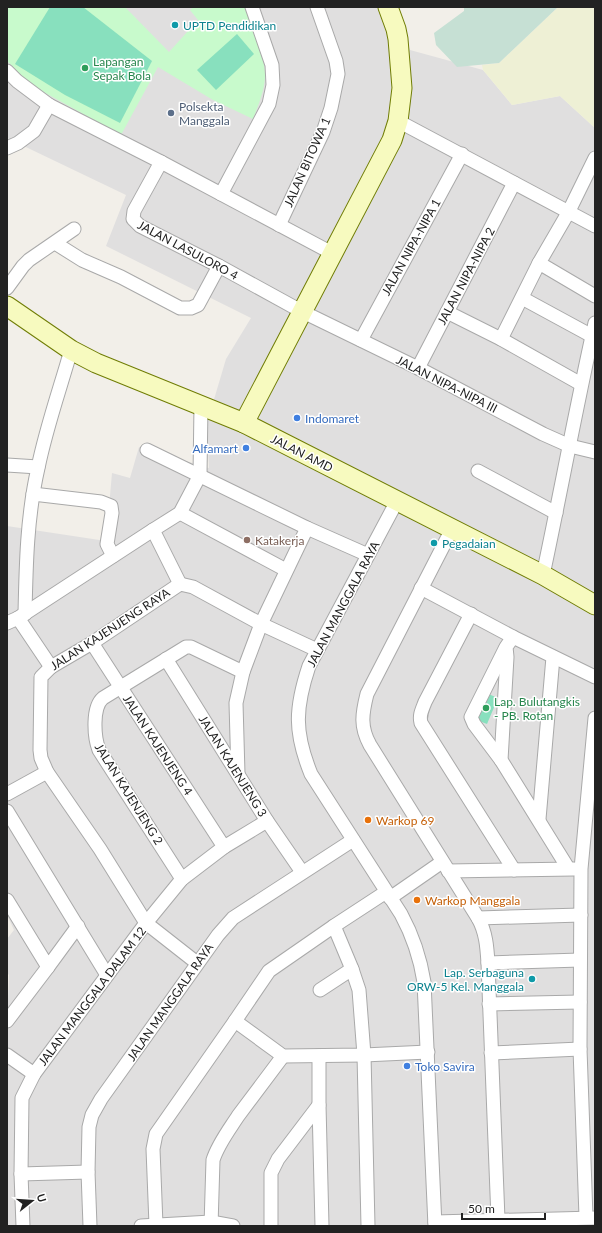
<svg xmlns="http://www.w3.org/2000/svg" width="602" height="1233" viewBox="0 0 602 1233" font-family="Lato,sans-serif">
	<style>
		.residential { fill: #e0dfdf }
		.farmland { fill: #eef0d5 }
		.wetland { fill: #c6e0d4 }
		.park { fill: #c8facc }
		.pitch { fill: #88e0be }
		.lines { fill: none; stroke-linecap: round; stroke-linejoin: round }
		.street-casing { stroke: #a9a9a9; stroke-width: 15 }
		.secondary-casing { stroke: #707d05; stroke-width: 21 }
		.street { stroke: #fff; stroke-width: 13 }
		.secondary { stroke: #f7fabf; stroke-width: 19 }
		.culture-dot { fill: #0f9aa8; stroke: #fff; stroke-width: 1.5 }
		.leisure-dot { fill: #2e9e5b; stroke: #fff; stroke-width: 1.5 }
		.service-dot { fill: #5c6f8a; stroke: #fff; stroke-width: 1.5 }
		.shop-dot { fill: #3f7fe0; stroke: #fff; stroke-width: 1.5 }
		.education-dot { fill: #8d6e63; stroke: #fff; stroke-width: 1.5 }
		.food-dot { fill: #e8710a; stroke: #fff; stroke-width: 1.5 }
		.labels { text-anchor: middle; dominant-baseline: central; stroke-width: 3; stroke-linejoin: round; paint-order: stroke }
		.culture-label { font-size: 12px; fill: #0d838f; stroke: #fff; text-anchor: start }
		.leisure-label { font-size: 12px; fill: #27864d; stroke: #fff; text-anchor: start }
		.service-label { font-size: 12px; fill: #4e5e75; stroke: #fff; text-anchor: start }
		.street-label { font-size: 12px; fill: #222; stroke: #fff }
		.shop-label { font-size: 12px; fill: #366cbe; stroke: #fff; text-anchor: start }
		.education-label { font-size: 12px; fill: #785e54; stroke: #fff; text-anchor: start }
		.food-label { font-size: 12px; fill: #c56008; stroke: #fff; text-anchor: start }
	</style>
	<rect width="100%" height="100%" fill="#f2efe9"/>
	<polygon class="residential" points="7,7 395,7 410,50 483,70 512,105 560,96 595,128 595,1226 7,1226 7,1000 8,999 9,975 7,973 7,939 14,930 7,915 7,526 106,541 112,473 130,478 139,447 209,468 207,423 226,359 251,318 106,246 126,195 7,138"/>
	<polygon class="farmland" points="558,7 595,7 595,128 560,96 512,105 483,70 482,65 499,63"/>
	<polygon class="wetland" points="464,7 558,7 499,63 457,67 436,45 434,33 464,11"/>
	<path class="park" d="M 7,7 L 125,7 L 169,52 L 198,20 L 190,10 L 193,7 L 245,7 C 252,28 266,56 265,78 C 264,92 258,106 253,119 L 213,100 L 158,67 L 121,135 L 31,85 L 7,61 Z"/>
	<g class="pitch">
		<polygon points="50,7 83,7 152,61 120,123 65,95 15,64"/>
		<polygon points="237,34 254,54 216,90 197,70"/>
		<polygon points="486,693 498,698 487,724 474,719"/>
	</g>
	<g class="lines">
		<defs>
			<g id="street">
				<polyline points="7,71 17,81 49,105 161,162 332,253"/>
				<polyline points="398,121 595,226"/>
				<polyline points="7,148 18,143 34,131 49,105"/>
				<polyline points="595,158 568,213 539,263 595,296"/>
				<polyline points="161,162 134,211 133,219 140,226 219,266 301,311 418,368 543,434 570,446 595,452"/>
				<polyline points="221,194 269,104 273,85 272,65 252,7"/>
				<polyline points="279,225 323,132 331,108 338,74 336,61 317,7"/>
				<polyline points="55,243 82,260 121,277 180,308 191,308 198,305 219,266"/>
				<polyline points="7,288 23,266 29,260 74,229"/>
				<polyline points="522,298 592,336"/>
				<polyline points="447,312 501,339 581,384"/>
				<polyline points="501,339 539,263"/>
				<polyline points="361,340 462,154"/>
				<polyline points="418,368 514,183"/>
				<polyline points="147,450 307,528 261,624 243,672 236,703 238,774"/>
				<polyline points="7,465 38,467"/>
				<polyline points="478,471 556,513"/>
				<polyline points="33,494 101,502 111,506 112,513 107,544 113,556"/>
				<path d="M 397,501 L 309,666 C 295,708 294,732 311,774 L 401,914 C 413,936 420,957 424,982 L 435,1226"/>
				<polyline points="180,513 286,570"/>
				<polyline points="307,528 368,555"/>
				<path d="M 452,529 L 367,694 C 362,714 360,727 370,745 L 478,918 C 486,932 487,947 488,963 L 498,1219"/>
				<path d="M 543,575 C 561,491 576,407 595,323"/>
				<polyline points="180,584 153,530 180,513 200,475 201,405"/>
				<polyline points="421,588 513,637 595,677"/>
				<path d="M 25,614 C 26,565 27,516 38,468 C 46,428 60,389 71,350"/>
				<path d="M 471,614 L 425,702 C 422,710 419,715 421,723 L 514,870"/>
				<polyline points="7,623 18,618"/>
				<polyline points="513,637 506,647 507,657 501,760 568,868"/>
				<polyline points="92,643 224,847"/>
				<polyline points="166,659 267,821 302,872"/>
				<polyline points="51,667 18,618 153,530"/>
				<polyline points="501,760 474,724 471,717 505,649"/>
				<polyline points="7,794 47,772"/>
				<polyline points="7,811 107,975"/>
				<polyline points="539,819 553,657"/>
				<polyline points="448,871 574,869"/>
				<path d="M 182,879 L 99,750 C 94,737 92,707 103,698 L 186,647 L 191,647 L 243,672"/>
				<polyline points="386,892 334,926 269,971 235,1021 283,1056 364,1055 428,1052"/>
				<polyline points="390,898 442,862"/>
				<polyline points="7,900 48,967 78,926"/>
				<polyline points="478,918 581,915"/>
				<polyline points="197,963 146,923 100,849 47,772 41,758 40,750 41,677 51,667 92,643 180,584 193,587 261,624 317,650"/>
				<polyline points="488,963 580,960"/>
				<polyline points="352,969 359,990 364,1055 368,1226"/>
				<polyline points="320,990 352,969 334,926"/>
				<polyline points="489,1004 580,1002"/>
				<polyline points="7,1021 48,967"/>
				<polyline points="491,1053 580,1049"/>
				<polyline points="7,1055 34,1074"/>
				<polyline points="319,1056 319,1105 322,1226"/>
				<polyline points="21,1174 88,1172"/>
				<polyline points="586,1217 580,1049 581,869 595,718"/>
				<polyline points="435,1222 595,1218"/>
				<polyline points="156,1225 153,1149 156,1134 235,1021"/>
				<polyline points="23,1226 21,1174 22,1098 34,1074 146,923 182,879 224,847 267,821"/>
				<polyline points="90,1226 88,1172 89,1127 92,1115 101,1099 218,935 233,918 353,840"/>
				<polyline points="141,1226 211,1222 233,1226"/>
				<path d="M 211,1226 L 213,1160 C 218,1144 229,1130 238,1116 C 253,1096 268,1076 283,1056"/>
				<polyline points="271,1226 271,1173 278,1159 319,1105"/>
			</g>
			<g id="secondary">
				<polyline points="7,306 71,350 96,363 244,423 543,575 595,605"/>
				<polyline points="244,423 392,140 398,121 402,88 398,39 396,29 388,7"/>
			</g>
		</defs>
		<use href="#street" class="street-casing"/>
		<use href="#secondary" class="secondary-casing"/>
		<use href="#street" class="street"/>
		<use href="#secondary" class="secondary"/>
	</g>
	<g class="culture-dot">
		<circle cx="175" cy="25" r="4"/>
		<circle cx="434" cy="543" r="4"/>
		<circle cx="532" cy="979" r="4"/>
	</g>
	<g class="leisure-dot">
		<circle cx="85" cy="68" r="4"/>
		<circle cx="486" cy="708" r="4"/>
	</g>
	<circle class="service-dot" cx="171" cy="113" r="4"/>
	<g class="shop-dot">
		<circle cx="297" cy="418" r="4"/>
		<circle cx="246" cy="448" r="4"/>
		<circle cx="407" cy="1066" r="4"/>
	</g>
	<circle class="education-dot" cx="247" cy="540" r="4"/>
	<g class="food-dot">
		<circle cx="368" cy="820" r="4"/>
		<circle cx="417" cy="900" r="4"/>
	</g>
	<g class="labels">
		<g class="culture-label">
			<text x="183" y="25">UPTD Pendidikan</text>
			<text x="442" y="543">Pegadaian</text>
			<text x="524" y="972" text-anchor="end">Lap. Serbaguna<tspan x="524" dy="14">ORW-5 Kel. Manggala</tspan></text>
		</g>
		<g class="leisure-label">
			<text x="93" y="61">Lapangan<tspan x="93" dy="14">Sepak Bola</tspan></text>
			<text x="494" y="701">Lap. Bulutangkis<tspan x="494" dy="14">- PB. Rotan</tspan></text>
		</g>
		<g class="service-label">
			<text x="179" y="106">Polsekta<tspan x="179" dy="14">Manggala</tspan></text>
		</g>
		<g class="street-label">
			<text transform="translate(307 162) rotate(-66)">JALAN BITOWA 1</text>
			<text transform="translate(411 247) rotate(-61)">JALAN NIPA-NIPA 1</text>
			<text transform="translate(188 250) rotate(28)">JALAN LASULORO 4</text>
			<text transform="translate(466 276) rotate(-62)">JALAN NIPA-NIPA 2</text>
			<text transform="translate(447 384) rotate(27)">JALAN NIPA-NIPA III</text>
			<text transform="translate(302 453) rotate(27)">JALAN AMD</text>
			<text transform="translate(343 604) rotate(-62)">JALAN MANGGALA RAYA</text>
			<text transform="translate(110 629) rotate(-33)">JALAN KAJENJENG RAYA</text>
			<text transform="translate(158 745) rotate(57)">JALAN KAJENJENG 4</text>
			<text transform="translate(233 766) rotate(58)">JALAN KAJENJENG 3</text>
			<text transform="translate(129 794) rotate(58)">JALAN KAJENJENG 2</text>
			<text transform="translate(92 996) rotate(-53)">JALAN MANGGALA DALAM 12</text>
			<text transform="translate(170 1002) rotate(-55)">JALAN MANGGALA RAYA</text>
		</g>
		<g class="shop-label">
			<text x="305" y="418">Indomaret</text>
			<text x="238" y="448" text-anchor="end">Alfamart</text>
			<text x="415" y="1066">Toko Savira</text>
		</g>
		<g class="education-label">
			<text x="255" y="540">Katakerja</text>
		</g>
		<g class="food-label">
			<text x="376" y="820">Warkop 69</text>
			<text x="425" y="900">Warkop Manggala</text>
		</g>
	</g>
	<rect width="602" height="1233" fill="none" stroke="#222222" stroke-width="16"/>
	<g transform="translate(32 1201) rotate(73)" stroke="#ffffff" stroke-width="3" paint-order="stroke">
	<path d="M0-3L7 15L0 10L-7 15Z" fill="#222222"/>
	<text y="-6" font-size="11" font-weight="bold" text-anchor="middle" fill="#222222">U</text>
	</g>
	<path d="M462 1213v6h83v-6" fill="none" stroke="#222222" stroke-width="2"/>
	<text x="468" y="1213" font-size="12" fill="#222222" stroke="#ffffff" stroke-width="3" paint-order="stroke">50 m</text>
</svg>
